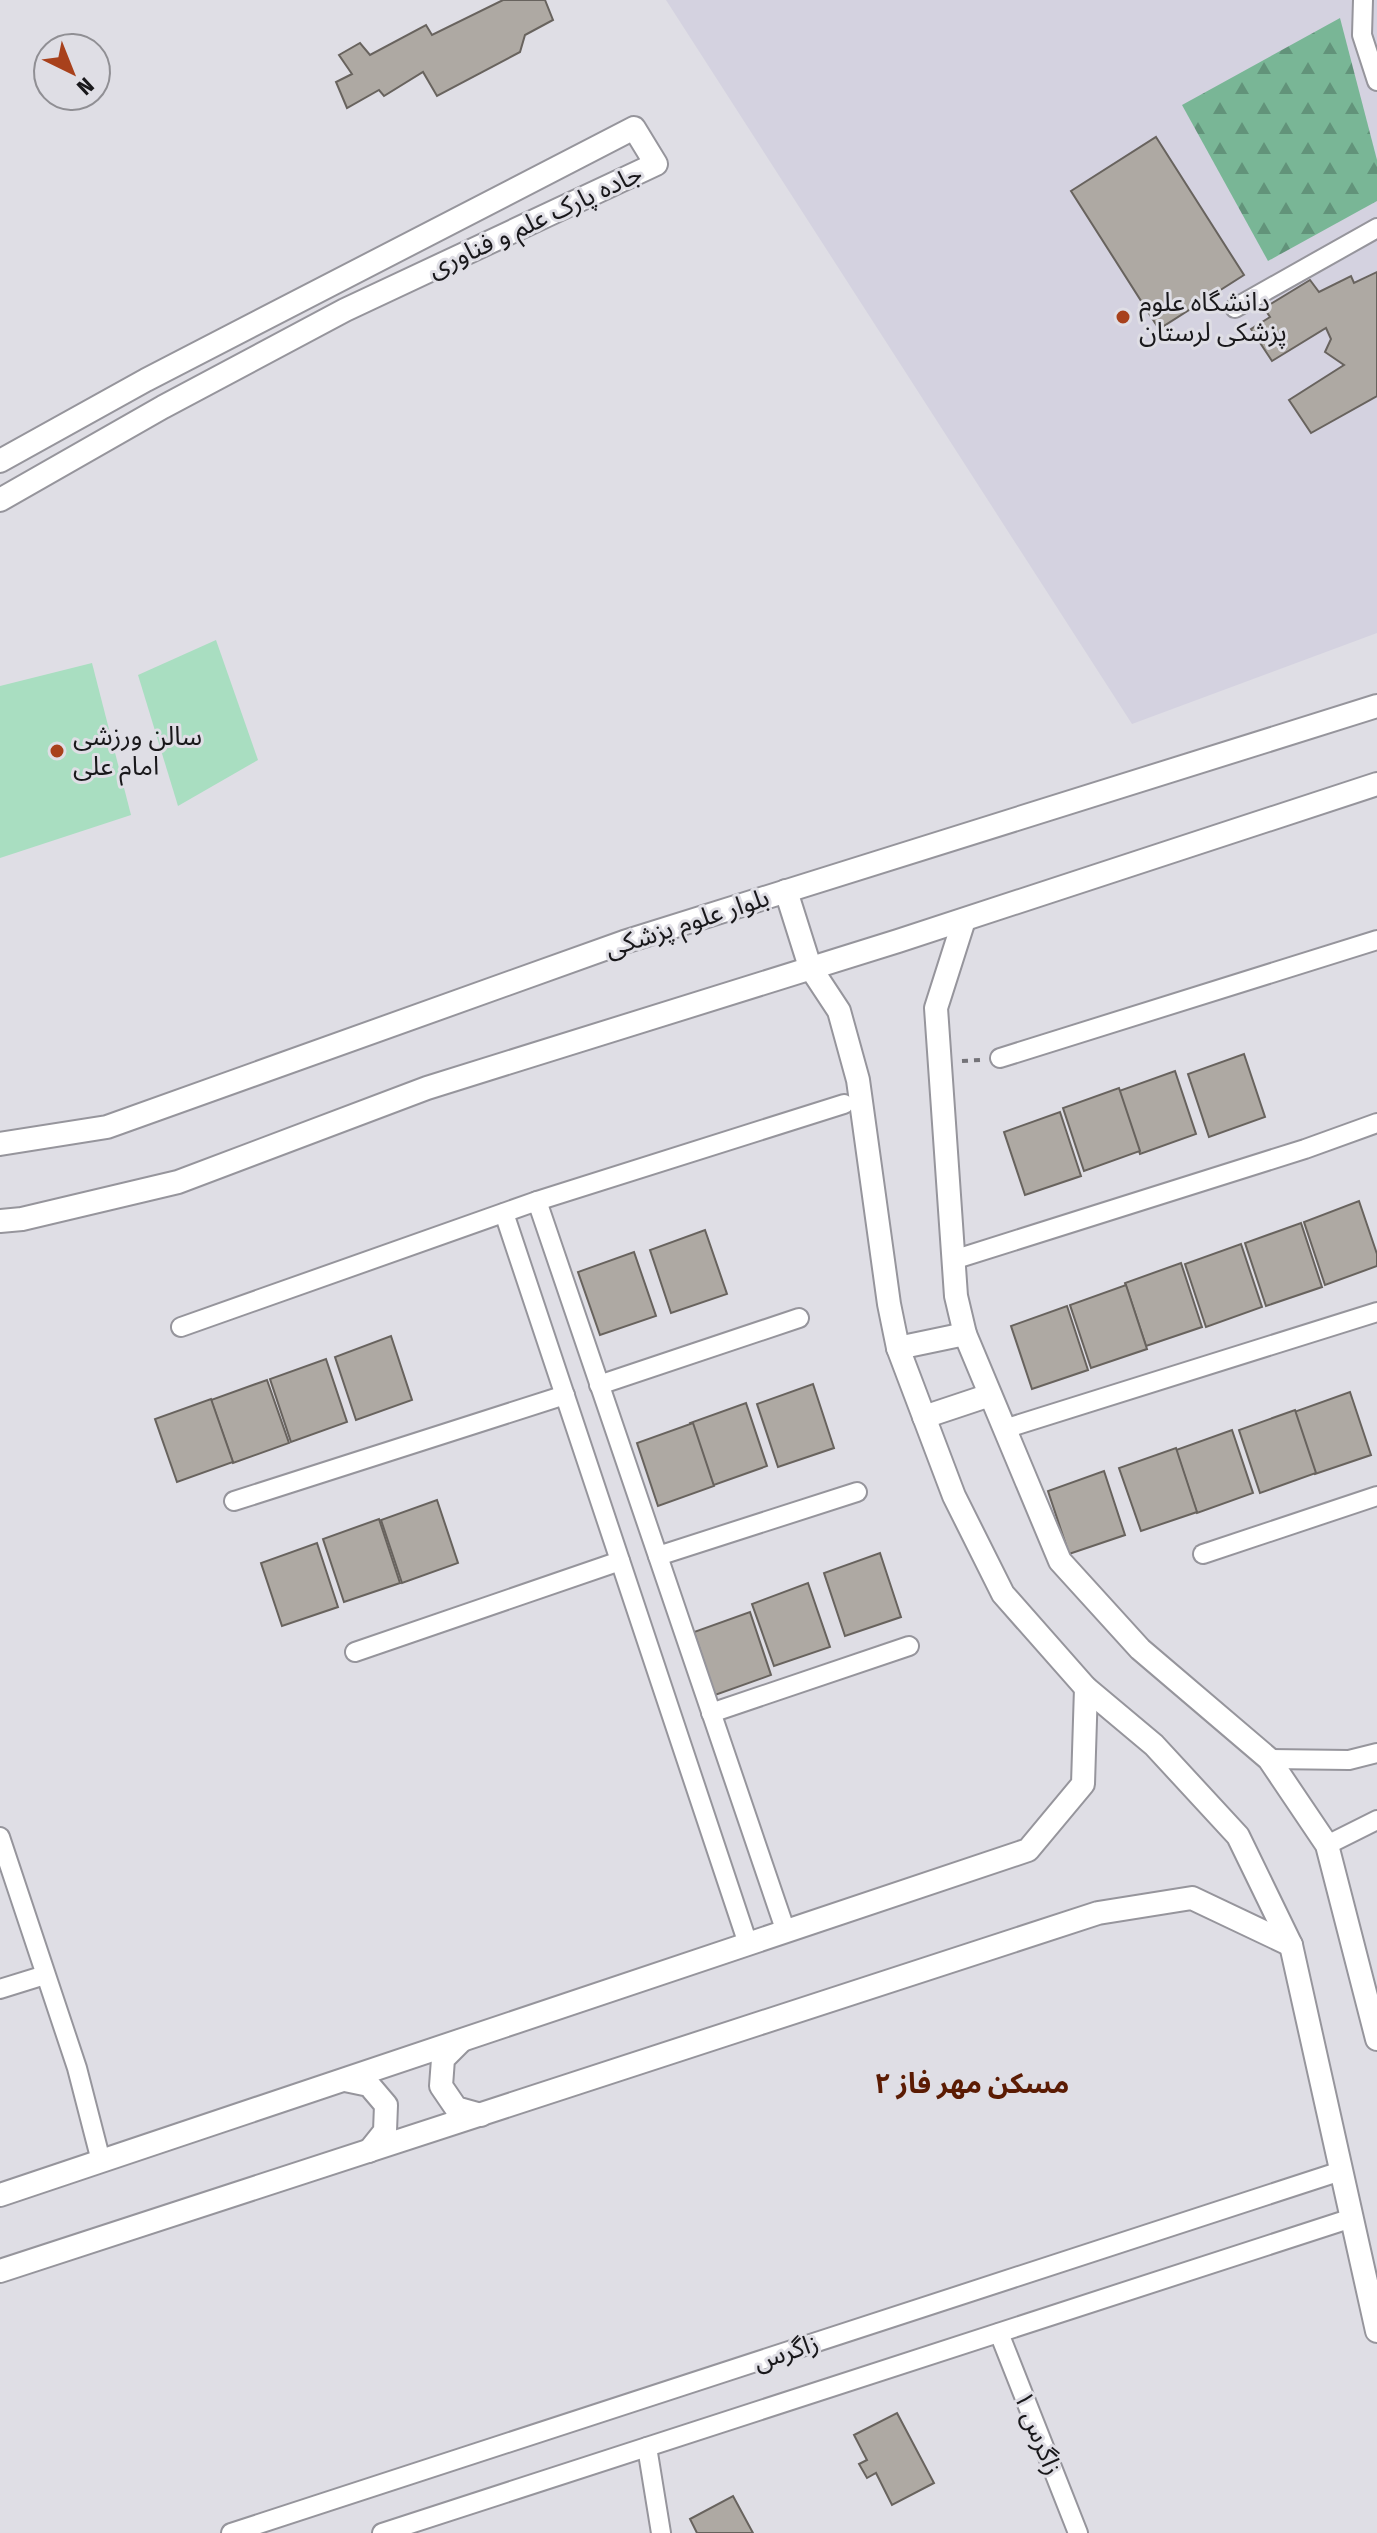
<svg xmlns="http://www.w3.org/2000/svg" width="1377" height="2533" viewBox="0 0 1377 2533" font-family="'Fira Sans Condensed','Noto Sans Arabic',sans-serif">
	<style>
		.built { fill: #d4d2e0 }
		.forest { fill: url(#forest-firs) }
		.green { fill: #a9dec1 }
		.building { fill: #aea9a3; stroke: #68635e; stroke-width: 2 }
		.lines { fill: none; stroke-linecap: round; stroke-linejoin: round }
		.minor-casing { stroke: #96959c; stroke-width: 22 }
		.tertiary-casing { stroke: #96959c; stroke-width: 26 }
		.path { stroke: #747378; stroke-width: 4; stroke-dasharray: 6 6; stroke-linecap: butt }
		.minor { stroke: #fff; stroke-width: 18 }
		.tertiary { stroke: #fff; stroke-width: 22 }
		.poi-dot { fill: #a8411c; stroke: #dfdee5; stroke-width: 3 }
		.labels { text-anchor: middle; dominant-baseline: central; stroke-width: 6; stroke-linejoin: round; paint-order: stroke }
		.street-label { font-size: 26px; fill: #19181b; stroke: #dfdee5 }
		.poi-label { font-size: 26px; fill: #19181b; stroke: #dfdee5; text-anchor: start }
		.neighbourhood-label { font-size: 28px; font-weight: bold; fill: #5b1b03; stroke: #dfdee5 }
	</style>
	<defs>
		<pattern id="forest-firs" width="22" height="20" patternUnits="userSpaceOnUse" patternTransform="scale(2)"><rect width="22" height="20" fill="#79b696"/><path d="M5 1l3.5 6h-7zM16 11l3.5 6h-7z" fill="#62937a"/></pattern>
	</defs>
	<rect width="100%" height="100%" fill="#dfdee5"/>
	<polygon class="built" points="666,0 1377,0 1377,633 1132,724"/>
	<polygon class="forest" points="1340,18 1377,160 1377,201 1268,261 1182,105"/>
	<g class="green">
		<polygon points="216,640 258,760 178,806 138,675"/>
		<polygon points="92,663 131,815 0,858 0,686"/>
	</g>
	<g class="building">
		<polygon points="503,0 545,0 553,20 525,35 520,52 437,96 423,72 384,96 379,90 347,108 336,82 352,74 339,55 360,43 370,55 426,25 432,35"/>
		<polygon points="1156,137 1244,275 1159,329 1071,191"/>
		<polygon points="1377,272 1377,396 1311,433 1289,400 1344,365 1325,352 1331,339 1326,328 1272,361 1251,329 1270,317 1264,308 1310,280 1319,292 1351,276 1354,283"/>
		<polygon points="1244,1054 1265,1117 1209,1137 1188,1074"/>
		<polygon points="1175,1071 1196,1134 1140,1154 1119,1091"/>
		<polygon points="1119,1088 1140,1151 1084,1171 1063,1108"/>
		<polygon points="1060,1112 1081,1176 1025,1195 1004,1132"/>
		<polygon points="1359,1201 1377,1254 1377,1266 1325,1285 1304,1222"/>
		<polygon points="1301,1223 1322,1287 1266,1306 1245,1243"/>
		<polygon points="705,1230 727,1294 671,1313 650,1250"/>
		<polygon points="1241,1244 1262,1307 1206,1327 1185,1264"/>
		<polygon points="634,1252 656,1316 600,1335 578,1272"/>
		<polygon points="1181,1263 1202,1327 1146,1346 1125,1283"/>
		<polygon points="1126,1285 1147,1349 1091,1368 1070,1305"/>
		<polygon points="1067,1306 1088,1370 1032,1389 1011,1326"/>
		<polygon points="391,1336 412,1400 356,1420 335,1357"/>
		<polygon points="326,1359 347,1422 291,1442 270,1379"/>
		<polygon points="267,1380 289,1443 233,1463 211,1400"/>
		<polygon points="813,1384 834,1448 778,1467 757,1404"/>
		<polygon points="1350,1392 1371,1455 1315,1474 1294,1412"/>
		<polygon points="211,1399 233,1462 177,1482 155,1419"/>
		<polygon points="746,1403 767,1466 711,1486 690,1423"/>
		<polygon points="1295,1410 1316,1473 1260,1493 1239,1430"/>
		<polygon points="693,1423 714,1486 658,1506 637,1443"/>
		<polygon points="1232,1430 1253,1493 1197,1513 1176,1450"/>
		<polygon points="1176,1448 1197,1512 1141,1531 1119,1468"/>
		<polygon points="1104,1471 1125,1535 1069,1554 1048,1491"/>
		<polygon points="437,1500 458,1563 402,1583 381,1520"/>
		<polygon points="379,1519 400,1583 344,1602 323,1539"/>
		<polygon points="317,1543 338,1607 282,1626 261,1563"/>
		<polygon points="880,1553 901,1617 845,1636 824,1573"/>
		<polygon points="808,1583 830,1647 774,1666 752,1604"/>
		<polygon points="750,1612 771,1675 715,1695 694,1632"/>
		<polygon points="897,2413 934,2483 892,2505 876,2473 867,2478 859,2464 867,2460 854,2435"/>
		<polygon points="733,2496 753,2533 697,2533 690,2519"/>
	</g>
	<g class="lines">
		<defs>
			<g id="minor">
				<polyline points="1363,0 1362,35 1377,81"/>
				<polyline points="1235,308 1377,228"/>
				<polyline points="1000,1058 1377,940"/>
				<polyline points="537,1201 844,1104"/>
				<polyline points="504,1213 748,1944"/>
				<polyline points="953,1260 1305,1149 1377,1123"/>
				<polyline points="181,1327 537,1201 786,1932"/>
				<polyline points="599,1385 799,1318"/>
				<polyline points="1004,1429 1377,1312"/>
				<polyline points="234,1501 565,1395"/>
				<polyline points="1203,1554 1377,1496"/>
				<polyline points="658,1556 857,1492"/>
				<polyline points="355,1652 620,1561"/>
				<polyline points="711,1713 909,1646"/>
				<polyline points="1269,1759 1349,1760 1377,1753"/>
				<polyline points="0,1837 77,2068 101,2161"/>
				<polyline points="1327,1845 1377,1820"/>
				<polyline points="0,1989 45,1975"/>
				<polyline points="999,2333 1078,2533"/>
				<polyline points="647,2447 661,2533"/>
				<polyline points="231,2533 1341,2171"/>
				<polyline points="382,2533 1352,2218"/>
			</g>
			<g id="tertiary">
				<polyline points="0,461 146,380 634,128 656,164 345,310 163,407 0,500"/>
				<polyline points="786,891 810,967 839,1011 858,1080 889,1304 898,1348 954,1496 1003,1594 1086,1688 1154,1745 1238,1836 1291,1945 1377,2331"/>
				<polyline points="964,920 936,1008 956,1296 965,1334 1060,1561 1140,1649 1269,1759 1327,1845 1377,2039"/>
				<polyline points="0,1144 107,1127 624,942 1377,706"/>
				<polyline points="0,1221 22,1219 178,1182 427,1088 898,941 1377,784"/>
				<polyline points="898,1348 965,1334"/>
				<polyline points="924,1417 990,1395"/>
				<polyline points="461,2041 443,2059 441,2086 456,2108 481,2115"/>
				<polyline points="345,2080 369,2085 386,2105 385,2131 369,2151"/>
				<polyline points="0,2195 1028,1850 1083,1784 1086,1688"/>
				<polyline points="0,2271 1098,1913 1192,1898 1291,1945"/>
			</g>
		</defs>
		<use href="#minor" class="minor-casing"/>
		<use href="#tertiary" class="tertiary-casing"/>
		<polyline class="path" points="962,1061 981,1060"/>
		<use href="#minor" class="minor"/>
		<use href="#tertiary" class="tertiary"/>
	</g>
	<g class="poi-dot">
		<circle cx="1123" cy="317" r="8"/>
		<circle cx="57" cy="751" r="8"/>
	</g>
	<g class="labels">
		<g class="street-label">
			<text transform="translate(535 221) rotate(-25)">جاده پارک علم و فناوری</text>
			<text transform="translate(687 923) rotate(-18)">بلوار علوم پزشکی</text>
			<text transform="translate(786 2352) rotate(-18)">زاگرس</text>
			<text transform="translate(1038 2433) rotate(68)">زاگرس ۱</text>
		</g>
		<g class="poi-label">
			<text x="1139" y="302">دانشگاه علوم<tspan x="1139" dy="30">پزشکی لرستان</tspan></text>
			<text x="73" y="736">سالن ورزشی<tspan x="73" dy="30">امام علی</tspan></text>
		</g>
		<g class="neighbourhood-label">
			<text x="972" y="2083">مسکن مهر فاز ۲</text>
		</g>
	</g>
	<g transform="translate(72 72) rotate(137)"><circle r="38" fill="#dfdee5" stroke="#908f94" stroke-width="2"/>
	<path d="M0-6L14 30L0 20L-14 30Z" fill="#a8411c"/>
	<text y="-12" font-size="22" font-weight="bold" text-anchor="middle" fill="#19181b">N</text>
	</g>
</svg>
